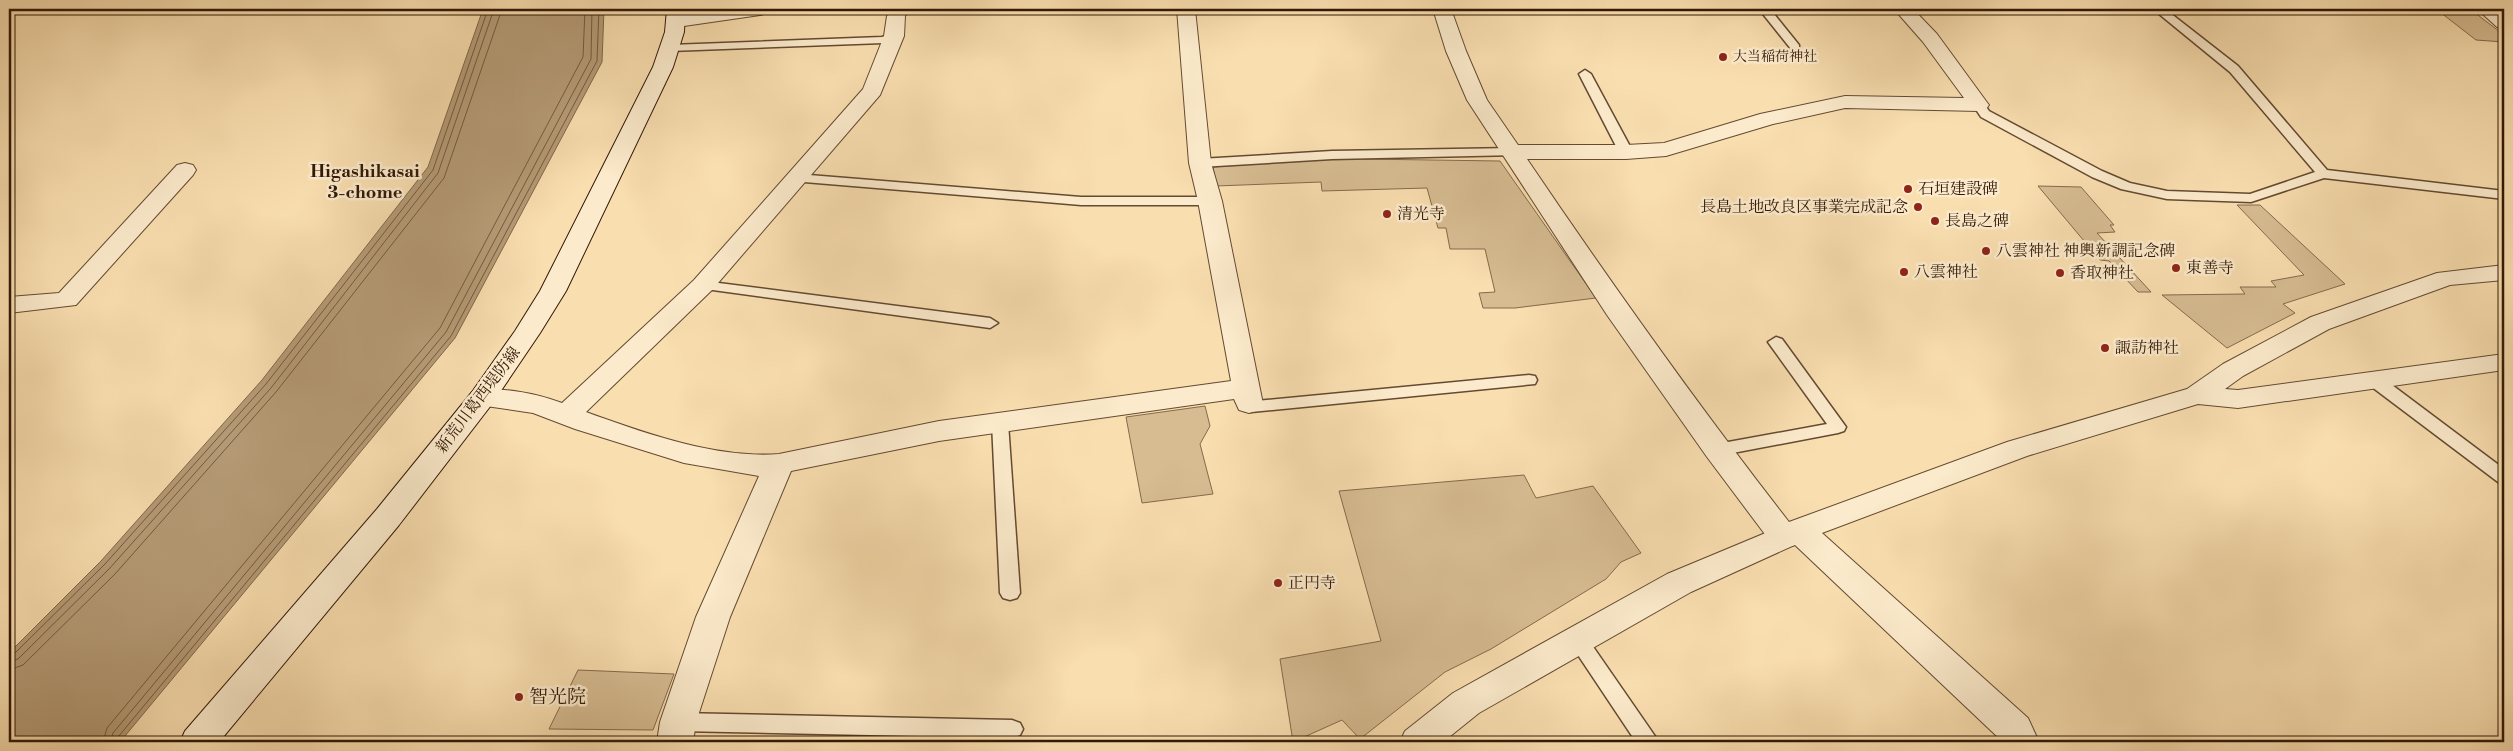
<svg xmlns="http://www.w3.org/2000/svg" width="2513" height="751" viewBox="0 0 2513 751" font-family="'Libre Bodoni','Noto Serif JP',serif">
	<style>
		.green { fill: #d7bc92; stroke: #846a4c }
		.water { fill: #b59b76; stroke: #81674a }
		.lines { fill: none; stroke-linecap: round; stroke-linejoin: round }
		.shore { stroke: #745a3e; stroke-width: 1 }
		.service-casing { stroke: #644a31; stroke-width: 3 }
		.minor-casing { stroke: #644a31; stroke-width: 2 }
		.tertiary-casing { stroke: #644a31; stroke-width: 2 }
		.secondary-casing { stroke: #321807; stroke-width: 2 }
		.service { fill: #fbeacb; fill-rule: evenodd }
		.minor { fill: #fbeacb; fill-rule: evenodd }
		.tertiary { fill: #fbeacb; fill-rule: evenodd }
		.secondary { fill: #fbeacb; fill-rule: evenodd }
		.poi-dot { fill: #8f2418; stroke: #fbeacb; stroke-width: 2 }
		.labels { text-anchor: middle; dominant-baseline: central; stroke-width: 5; stroke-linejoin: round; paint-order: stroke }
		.far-poi-label { font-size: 14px; fill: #321807; stroke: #fbeacb; text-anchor: start }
		.poi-label { font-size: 16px; fill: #321807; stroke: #fbeacb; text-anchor: start }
		.street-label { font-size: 16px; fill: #321807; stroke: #fbeacb }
		.neighbourhood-label { font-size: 18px; font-weight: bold; fill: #321807; stroke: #fbeacb }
		.near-poi-label { font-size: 19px; fill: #321807; stroke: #fbeacb; text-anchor: start }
	</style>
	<rect width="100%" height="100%" fill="#f9deaf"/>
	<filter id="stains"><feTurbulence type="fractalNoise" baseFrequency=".004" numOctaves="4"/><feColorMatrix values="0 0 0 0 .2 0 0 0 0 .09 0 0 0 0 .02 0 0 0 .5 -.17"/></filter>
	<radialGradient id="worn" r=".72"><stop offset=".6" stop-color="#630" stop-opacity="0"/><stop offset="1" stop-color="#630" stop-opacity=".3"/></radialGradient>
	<g class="green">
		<polygon points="2436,9 2470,9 2504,35 2504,42 2476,40"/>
		<polygon points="1360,156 1362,159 1500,161 1596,298 1515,308 1483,308 1479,293 1495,292 1485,249 1450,249 1446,228 1438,228 1427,188 1322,191 1321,182 1216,186 1213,167"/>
		<polygon points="2038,186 2081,187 2114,225 2110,225 2115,232 2097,233 2151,292 2138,292 2109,261 2100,260"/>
		<polygon points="2237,205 2260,205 2345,284 2283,304 2295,313 2227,348 2162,295 2245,294 2240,287 2276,287 2271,281 2304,275"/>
		<polygon points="1205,406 1210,426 1200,444 1213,494 1142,503 1126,417"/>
		<polygon points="1524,475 1536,498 1593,486 1641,553 1621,562 1606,579 1491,649 1445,672 1360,739 1342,720 1293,742 1280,659 1381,641 1339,491"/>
		<polygon points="578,670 674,674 653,730 549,729"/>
	</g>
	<polygon class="water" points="483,9 604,9 602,62 455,338 120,742 9,742 9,653 101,561 262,380 428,167"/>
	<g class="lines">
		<g class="shore">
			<polyline points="9,656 14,654 105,564 266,384 433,170 488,9"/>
			<polyline points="9,662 18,659 109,569 271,388 438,173 494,9"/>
			<polyline points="9,670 23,665 115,574 276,392 444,178 502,9"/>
			<polyline points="103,742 107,728 440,328 583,57 585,9"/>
			<polyline points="110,742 113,733 446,332 591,59 592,9"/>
			<polyline points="117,742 118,737 451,336 597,61 599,9"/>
		</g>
		<defs>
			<g id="service">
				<polygon points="1759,9 1770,9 1799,45 1799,49 1791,49"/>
				<polygon points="2153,9 2165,9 2238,66 2327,170 2504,191 2504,199 2324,178 2251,202 2167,199 2121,189 2092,177 1981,117 1973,105 1975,102 1983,102 1989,111 2102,171 2130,183 2167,191 2250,194 2315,172 2230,72"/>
				<polygon points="894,33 900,36 883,43 670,51 664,48 670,45 882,37"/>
				<polygon points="1585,70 1591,74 1633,152 1631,155 1621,155 1619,152 1579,74"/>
				<polygon points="1514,148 1519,149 1521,152 1519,155 1332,159 1200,167 1193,163 1200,159 1332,151"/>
				<polygon points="797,174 1081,197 1210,197 1217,201 1210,205 1081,205 792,181 790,178"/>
				<polygon points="703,281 990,318 998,323 990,328 698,288 696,285 698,282"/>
				<polygon points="1776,337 1782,339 1846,427 1844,431 1838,433 1717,456 1711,454 1708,450 1711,446 1717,444 1827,424 1768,342"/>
				<polygon points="1529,375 1535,376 1537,380 1535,384 1251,412 1245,411 1241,404 1243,400 1249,399 1256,401"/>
				<polygon points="2374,375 2380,376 2504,469 2504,484 2498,482 2368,384 2366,380 2368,376"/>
				<polygon points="1000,417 1006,419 1008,423 1020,593 1017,598 1010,600 1003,598 1000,593 992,423 994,419"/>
				<polygon points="1578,632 1585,635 1659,742 1636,742 1568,640 1571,635"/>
				<polygon points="678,713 1012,720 1020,723 1023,729 1020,735 1012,738 678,731 670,728 667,722 670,716"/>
			</g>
			<g id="minor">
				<polygon points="723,9 769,9 767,13 760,15 677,27 670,25 668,21 670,17 677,15"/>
				<path d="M 892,9 L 910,9 L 905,16 L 904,36 L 880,95 L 712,290 L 586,412 C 644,433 717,459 779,454 L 939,421 L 1231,381 L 1198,201 L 1189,163 L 1177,9 L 1195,9 L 1211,163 L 1222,201 L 1263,404 L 1259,410 L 1249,413 L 1239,410 L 1234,399 L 939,441 L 791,471 L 730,617 L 696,722 L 693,742 L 657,742 L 660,722 L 696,617 L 759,476 L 684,463 L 575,429 L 533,413 L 472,404 L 468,398 L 472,392 C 497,385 538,394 562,403 L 694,280 L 863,89 L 884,36 L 887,16 Z"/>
				<path d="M 1433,9 L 1451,9 L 1466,51 L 1487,100 L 1518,145 L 1626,145 L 1664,143 L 1760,114 L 1845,96 L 1964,98 L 1923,42 L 1894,9 L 1913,9 L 1937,34 L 1986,101 L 1989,105 L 1986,109 L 1979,111 L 1845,108 L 1773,124 L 1666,156 L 1626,159 L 1527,159 C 1611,283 1697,404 1789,522 L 2007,442 L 2187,389 L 2223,364 L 2311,317 L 2437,273 L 2504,265 L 2504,280 L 2450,285 L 2329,329 L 2243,376 L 2225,389 L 2238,390 L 2504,354 L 2504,370 L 2238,408 L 2198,404 L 2027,456 L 1822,533 L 2028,718 L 2039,742 L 2003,742 L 1795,545 L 1784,548 L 1773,545 L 1707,457 L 1607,315 L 1467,100 L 1446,51 Z"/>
				<polygon points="2477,9 2497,9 2504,14 2504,29 2497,27"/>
				<polygon points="185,163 193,165 196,170 193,175 76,305 9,313 9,297 59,293 177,165"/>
			</g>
			<polygon id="tertiary" points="1799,519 1810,522 1815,530 1810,538 1691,592 1479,713 1443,742 1400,742 1405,731 1453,693 1667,574"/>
			<polygon id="secondary" points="667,9 685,9 684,32 673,67 566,291 540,333 492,404 399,525 219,742 180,742 185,731 377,509 472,392 515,331 540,291 653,67 665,32"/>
		</defs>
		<use href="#service" class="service-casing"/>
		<use href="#minor" class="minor-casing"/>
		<use href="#tertiary" class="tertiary-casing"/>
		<use href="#secondary" class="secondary-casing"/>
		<use href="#service" class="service"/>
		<use href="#minor" class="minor"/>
		<use href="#tertiary" class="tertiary"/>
		<use href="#secondary" class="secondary"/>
	</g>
	<g class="poi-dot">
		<circle cx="1723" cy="57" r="5"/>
		<circle cx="1908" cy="189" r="5"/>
		<circle cx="1918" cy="207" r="5"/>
		<circle cx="1387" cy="214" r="5"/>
		<circle cx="1935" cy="221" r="5"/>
		<circle cx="1986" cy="251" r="5"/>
		<circle cx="2176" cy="268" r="5"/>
		<circle cx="1904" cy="272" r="5"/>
		<circle cx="2060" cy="273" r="5"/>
		<circle cx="2105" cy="348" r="5"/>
		<circle cx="1278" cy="583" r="5"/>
		<circle cx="519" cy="697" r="5"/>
	</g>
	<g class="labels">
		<g class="far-poi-label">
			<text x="1733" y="57">大当稲荷神社</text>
		</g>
		<g class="poi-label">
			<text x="1918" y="189">石垣建設碑</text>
			<text x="1908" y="207" text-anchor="end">長島土地改良区事業完成記念</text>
			<text x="1397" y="214">清光寺</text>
			<text x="1945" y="221">長島之碑</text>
			<text x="1996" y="251">八雲神社 神輿新調記念碑</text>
			<text x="2186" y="268">東善寺</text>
			<text x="1914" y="272">八雲神社</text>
			<text x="2070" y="273">香取神社</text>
			<text x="2115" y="348">諏訪神社</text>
			<text x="1288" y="583">正円寺</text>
		</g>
		<g class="street-label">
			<text transform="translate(478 400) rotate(-53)">新荒川葛西堤防線</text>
		</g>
		<g class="neighbourhood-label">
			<text x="365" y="171">Higashikasai<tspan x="365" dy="21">3-chome</tspan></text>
		</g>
		<g class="near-poi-label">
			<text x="529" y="697">智光院</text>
		</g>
	</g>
	<rect width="2513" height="751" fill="none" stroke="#f9deaf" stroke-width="30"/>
	<rect x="10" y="10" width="2493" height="731" fill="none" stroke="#321807" stroke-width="2.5"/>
	<rect x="15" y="15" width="2483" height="721" fill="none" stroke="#321807"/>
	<rect width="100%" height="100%" filter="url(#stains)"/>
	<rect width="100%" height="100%" fill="url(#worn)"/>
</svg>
